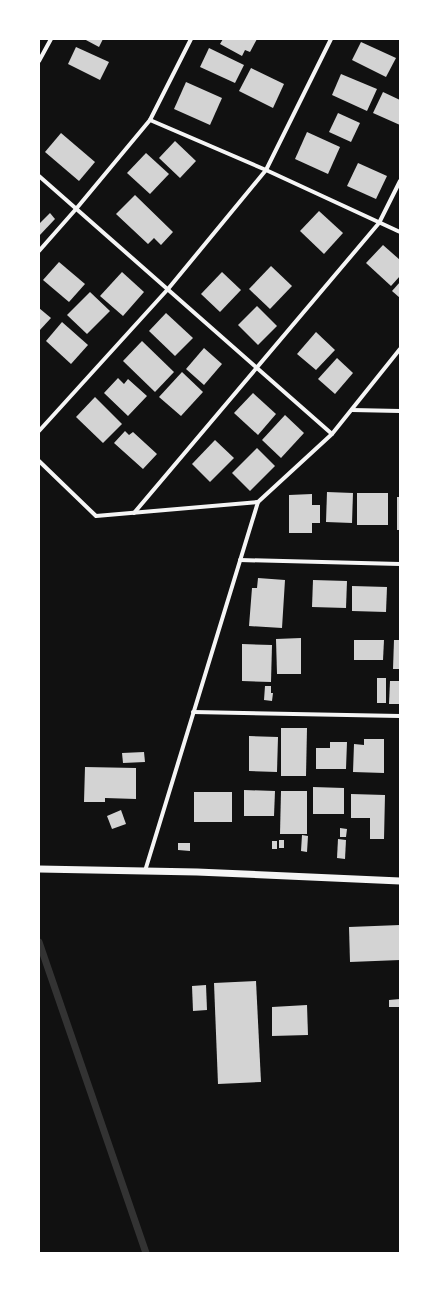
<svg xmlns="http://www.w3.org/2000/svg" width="439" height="1292" viewBox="0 0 439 1292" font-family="'Open Sans',sans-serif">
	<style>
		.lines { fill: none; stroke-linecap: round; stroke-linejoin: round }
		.stream { stroke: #333; stroke-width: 7 }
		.building { fill: #d3d3d3 }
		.minor { stroke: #f5f5f5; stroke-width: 4 }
		.tertiary { stroke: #f5f5f5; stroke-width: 7 }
	</style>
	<rect width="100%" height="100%" fill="#111"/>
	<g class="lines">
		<polyline class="stream" points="39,942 146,1253"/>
	</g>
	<g class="building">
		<polygon points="84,39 103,39 99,47"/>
		<polygon points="223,39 257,39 250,52 245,50 242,56 220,44"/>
		<polygon points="361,42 396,58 386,77 352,60"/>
		<polygon points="76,47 109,62 100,80 68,64"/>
		<polygon points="209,48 244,65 235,83 200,67"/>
		<polygon points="251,68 284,84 273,108 239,91"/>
		<polygon points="341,74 377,89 367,111 332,95"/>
		<polygon points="186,82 222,98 210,125 174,109"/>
		<polygon points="383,92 400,100 400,125 373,113"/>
		<polygon points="338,113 360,123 351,142 329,132"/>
		<polygon points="307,132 340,147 328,174 295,159"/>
		<polygon points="61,133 95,162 79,181 45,152"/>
		<polygon points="175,141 196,161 180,178 159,158"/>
		<polygon points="146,153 169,174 150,194 127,173"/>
		<polygon points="358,163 387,176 376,199 347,186"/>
		<polygon points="135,195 173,232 161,245 154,238 148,244 116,214"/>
		<polygon points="319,211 343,233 324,254 300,231"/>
		<polygon points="50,213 55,219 39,236 39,224"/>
		<polygon points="383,245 400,260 400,276 391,286 366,263"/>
		<polygon points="59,262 85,284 69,302 43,280"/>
		<polygon points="271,266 292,286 270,309 249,289"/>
		<polygon points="122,272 144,292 123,316 100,296"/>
		<polygon points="222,272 241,290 220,312 201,294"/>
		<polygon points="400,282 400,298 392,291"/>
		<polygon points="90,292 110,311 87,334 67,315"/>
		<polygon points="257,306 277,326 258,345 238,325"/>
		<polygon points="39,308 51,318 39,331"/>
		<polygon points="166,313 193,338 175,356 149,331"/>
		<polygon points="62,322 88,345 71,364 46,341"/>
		<polygon points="316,332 335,350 316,370 297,354"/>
		<polygon points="142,341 174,372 155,392 123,361"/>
		<polygon points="204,348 222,364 204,385 186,369"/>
		<polygon points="337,358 353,373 335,394 318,379"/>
		<polygon points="182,372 203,392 181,416 159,397"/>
		<polygon points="118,378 124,384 128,379 147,396 128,416 104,393"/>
		<polygon points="253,393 276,414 258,435 234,413"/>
		<polygon points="95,397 122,424 103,443 76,417"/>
		<polygon points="285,415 304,433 281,458 262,440"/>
		<polygon points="125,431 129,435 133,432 157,454 143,469 114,443"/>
		<polygon points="215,440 234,458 210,482 192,464"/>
		<polygon points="257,448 275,466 250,491 232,473"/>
		<polygon points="327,492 353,493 352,523 326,522"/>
		<rect x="357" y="493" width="31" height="32"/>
		<polygon points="312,494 312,505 320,505 320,523 312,523 312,533 289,533 289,495"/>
		<rect x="397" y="497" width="3" height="33"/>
		<polygon points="258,578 285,580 282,628 249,626 252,588 257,588"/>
		<polygon points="313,580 347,581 346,608 312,607"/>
		<polygon points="352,586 387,587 386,612 352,611"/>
		<polygon points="301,638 301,674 277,674 276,639"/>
		<polygon points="354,640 384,640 383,660 354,660"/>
		<polygon points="394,640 400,640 400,669 393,669"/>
		<polygon points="242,644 272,645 271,682 242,681"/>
		<rect x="377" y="678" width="9" height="25"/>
		<polygon points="390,681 400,681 400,704 389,704"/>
		<polygon points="265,686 271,686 271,693 273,693 272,701 264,700"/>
		<polygon points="281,728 307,728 306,776 281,776"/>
		<polygon points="249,736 278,737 277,772 249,771"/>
		<polygon points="364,739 384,739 384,773 353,772 354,744 364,745"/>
		<polygon points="330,742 347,742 346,769 316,769 316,748 330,748"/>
		<polygon points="144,752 145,762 123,763 122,753"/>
		<polygon points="85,767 136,768 136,799 105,798 105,802 84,802"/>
		<polygon points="313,787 344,788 344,814 313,814"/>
		<polygon points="244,790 275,791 274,816 244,816"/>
		<polygon points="281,791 307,791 307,834 280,834"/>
		<rect x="194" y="792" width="38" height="30"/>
		<polygon points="351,794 385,795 384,839 370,839 370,818 351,818"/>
		<polygon points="121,810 126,824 112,829 107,816"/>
		<polygon points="340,828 347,829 346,837 340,837"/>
		<polygon points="302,835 308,836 307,852 301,851"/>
		<polygon points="338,839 346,840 345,859 337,858"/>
		<rect x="279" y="840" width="5" height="8"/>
		<rect x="272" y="841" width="5" height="8"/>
		<polygon points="178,843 190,843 190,851 178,850"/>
		<polygon points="400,925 400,960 350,962 349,927"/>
		<polygon points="256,981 261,1082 218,1084 214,983"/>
		<polygon points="206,985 207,1010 193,1011 192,986"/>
		<polygon points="400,999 400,1007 389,1007 389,1000"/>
		<polygon points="307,1005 308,1035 272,1036 272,1007"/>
	</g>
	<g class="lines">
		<g class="minor">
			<polyline points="39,61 51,39"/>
			<polyline points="150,120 266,170 400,232"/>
			<polyline points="39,176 332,434"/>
			<polyline points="39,251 76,209 150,120 191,39"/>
			<polyline points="352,410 400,411"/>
			<polyline points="39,431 168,289 266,170 331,39"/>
			<polyline points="39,461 96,516 258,502"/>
			<polyline points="134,513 379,223 400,181"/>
			<polyline points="240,560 400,564"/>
			<polyline points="193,712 400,716"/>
			<polyline points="145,871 258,502 332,434 400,349"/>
		</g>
		<polyline class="tertiary" points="39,869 197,872 400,881"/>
	</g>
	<rect width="439" height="1292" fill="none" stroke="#ffffff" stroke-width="80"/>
</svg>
